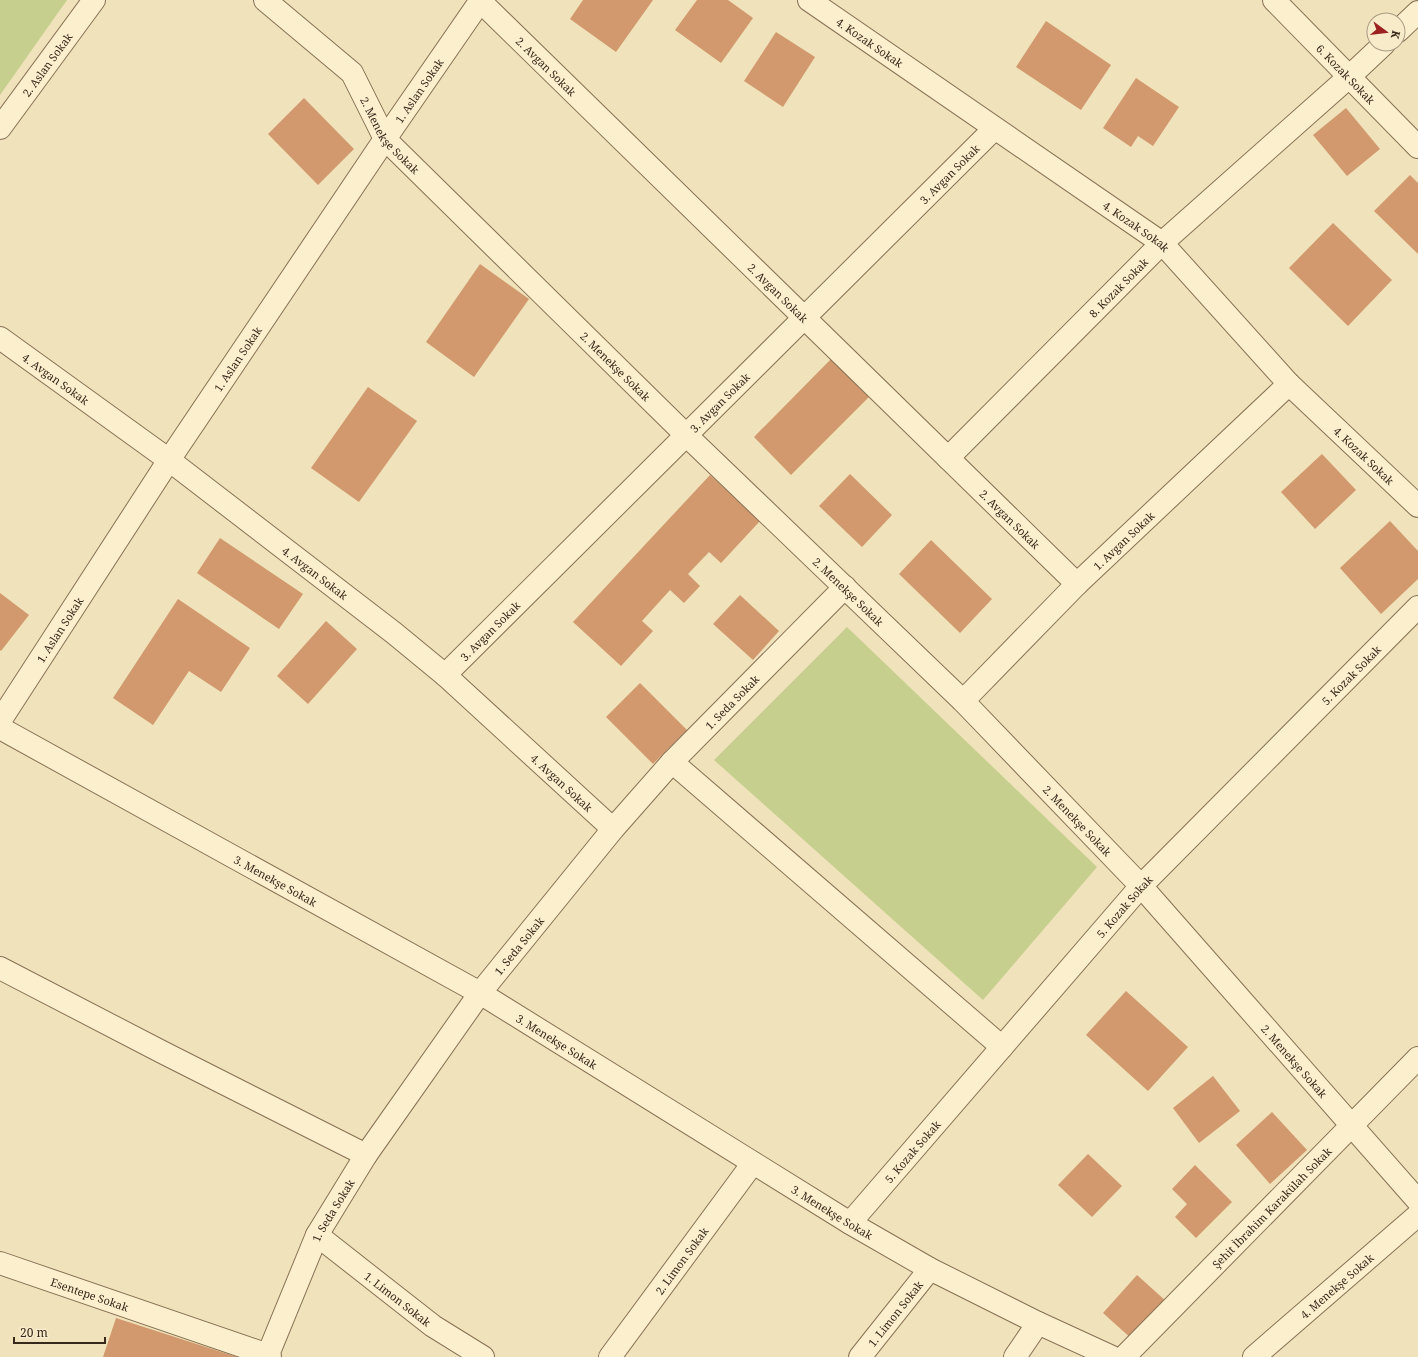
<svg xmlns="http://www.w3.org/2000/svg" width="1418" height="1357" viewBox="0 0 1418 1357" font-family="'Noto Serif',serif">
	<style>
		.green { fill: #c6cf8e }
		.building { fill: #d1996d }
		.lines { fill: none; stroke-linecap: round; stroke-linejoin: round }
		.street-casing { stroke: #887154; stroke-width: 24 }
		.street { stroke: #fbefce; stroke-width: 22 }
		.labels { text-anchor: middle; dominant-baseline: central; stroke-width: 3; stroke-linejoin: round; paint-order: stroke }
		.street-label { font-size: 11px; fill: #36281a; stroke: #f7ebca }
	</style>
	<rect width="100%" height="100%" fill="#f0e2ba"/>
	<g class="green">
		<polygon points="0,0 67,0 0,95"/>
		<polygon points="847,627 1097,867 983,1000 714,760"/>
	</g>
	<g class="building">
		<polygon points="583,0 653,0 616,52 570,19"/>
		<polygon points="697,0 728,0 753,18 721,63 675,30"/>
		<polygon points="1046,21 1111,65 1081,110 1016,67"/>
		<polygon points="776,32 815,57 783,107 744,81"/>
		<polygon points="1136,78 1179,107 1153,146 1138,136 1131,147 1103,128"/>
		<polygon points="304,98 354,149 318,185 268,134"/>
		<polygon points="1346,108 1380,149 1347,176 1313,135"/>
		<polygon points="1410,175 1418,183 1418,254 1374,211"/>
		<polygon points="1333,223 1392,280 1348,326 1289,268"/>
		<polygon points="480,264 529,299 474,377 426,342"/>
		<polygon points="833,357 871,395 791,475 754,437"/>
		<polygon points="368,387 417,421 359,502 311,468"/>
		<polygon points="1322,454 1356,490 1315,529 1281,492"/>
		<polygon points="850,474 892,515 862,547 819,506"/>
		<polygon points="710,475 760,521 721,563 709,552 688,574 700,586 684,603 670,590 642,621 653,631 621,666 573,622"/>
		<polygon points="1390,521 1418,551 1418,579 1381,614 1340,568"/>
		<polygon points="220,538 303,594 279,629 197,573"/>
		<polygon points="931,540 992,599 960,633 899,574"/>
		<polygon points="0,593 29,615 1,651 0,650"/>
		<polygon points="740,595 779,631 753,660 713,624"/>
		<polygon points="178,599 250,648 221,692 189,671 153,725 113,698"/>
		<polygon points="326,621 357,649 308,704 277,676"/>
		<polygon points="640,683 687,730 653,764 606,717"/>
		<polygon points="1126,991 1188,1047 1148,1091 1086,1035"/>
		<polygon points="1213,1076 1240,1111 1199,1143 1173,1108"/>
		<polygon points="1272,1112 1307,1150 1270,1184 1236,1145"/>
		<polygon points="1088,1154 1122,1186 1092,1217 1058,1185"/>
		<polygon points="1195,1165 1232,1202 1196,1238 1175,1217 1187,1204 1172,1189"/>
		<polygon points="1137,1275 1167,1302 1133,1340 1103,1313"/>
		<polygon points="116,1318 237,1357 103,1357"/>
	</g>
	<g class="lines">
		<defs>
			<g id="street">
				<path id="s1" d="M 265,0 L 352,73 L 385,139 L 686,435 L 963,701 L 1141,886 L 1418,1201"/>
				<path id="s2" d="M 809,0 L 1162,243 L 1289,384 L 1418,506"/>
				<path id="s3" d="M 1274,0 L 1418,147"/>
				<path id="s4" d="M 480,1 L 1077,584"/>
				<polyline points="1398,31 1418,12"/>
				<path id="s5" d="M 0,128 L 94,0"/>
				<path id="s6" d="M 0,338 L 169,460 L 394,633 L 445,675 L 613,829"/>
				<path id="s7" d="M 948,458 L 1162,243 L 1350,76 L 1384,44"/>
				<path id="s8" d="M 445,675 L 994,129"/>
				<path id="s9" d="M 963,701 L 1077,584 L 1289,384"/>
				<path id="s10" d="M 0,721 L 169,460 L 385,139 L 481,0"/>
				<path id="s11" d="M 0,728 L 480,993 L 850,1223 L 930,1269 L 1038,1323 L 1112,1357"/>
				<polyline points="672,762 1002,1047"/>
				<polyline points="0,968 162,1052 366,1155"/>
				<path id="s12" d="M 850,1223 L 1141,886 L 1418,607"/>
				<path id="s13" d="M 317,1235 L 433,1326 L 483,1357"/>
				<path id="s14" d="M 0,1263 L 268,1355 L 270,1357"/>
				<path id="s15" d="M 267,1357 L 317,1235 L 366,1155 L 480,993 L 613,829 L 672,762 L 845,587"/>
				<path id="s16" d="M 610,1357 L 753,1163"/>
				<path id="s17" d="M 860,1357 L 930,1269"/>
				<polyline points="1015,1357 1038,1323"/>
				<path id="s18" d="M 1124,1357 L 1418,1058"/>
				<path id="s19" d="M 1254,1357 L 1418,1215"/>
			</g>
		</defs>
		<use href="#street" class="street-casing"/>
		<use href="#street" class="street"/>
	</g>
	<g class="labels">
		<g class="street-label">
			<text stroke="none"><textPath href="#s2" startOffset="74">4. Kozak Sokak</textPath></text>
			<text stroke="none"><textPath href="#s5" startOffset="79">2. Aslan Sokak</textPath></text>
			<text stroke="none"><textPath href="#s4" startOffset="93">2. Avgan Sokak</textPath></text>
			<text stroke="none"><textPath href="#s3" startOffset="103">6. Kozak Sokak</textPath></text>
			<text stroke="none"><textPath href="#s10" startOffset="757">1. Aslan Sokak</textPath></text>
			<text stroke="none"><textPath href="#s1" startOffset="187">2. Menekşe Sokak</textPath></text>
			<text stroke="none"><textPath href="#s8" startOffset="711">3. Avgan Sokak</textPath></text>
			<text stroke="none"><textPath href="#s2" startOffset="398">4. Kozak Sokak</textPath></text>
			<text stroke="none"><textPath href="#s7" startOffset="241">8. Kozak Sokak</textPath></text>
			<text stroke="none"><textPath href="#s4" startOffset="417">2. Avgan Sokak</textPath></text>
			<text stroke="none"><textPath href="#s10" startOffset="433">1. Aslan Sokak</textPath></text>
			<text stroke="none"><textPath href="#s1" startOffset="511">2. Menekşe Sokak</textPath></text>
			<text stroke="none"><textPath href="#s6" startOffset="69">4. Avgan Sokak</textPath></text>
			<text stroke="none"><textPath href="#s8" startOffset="387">3. Avgan Sokak</textPath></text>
			<text stroke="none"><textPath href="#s2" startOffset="722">4. Kozak Sokak</textPath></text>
			<text stroke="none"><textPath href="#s4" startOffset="741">2. Avgan Sokak</textPath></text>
			<text stroke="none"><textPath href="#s9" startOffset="227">1. Avgan Sokak</textPath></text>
			<text stroke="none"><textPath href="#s6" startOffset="393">4. Avgan Sokak</textPath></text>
			<text stroke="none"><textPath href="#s1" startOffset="835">2. Menekşe Sokak</textPath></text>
			<text stroke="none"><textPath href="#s10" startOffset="109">1. Aslan Sokak</textPath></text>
			<text stroke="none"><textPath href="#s8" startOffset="63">3. Avgan Sokak</textPath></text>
			<text stroke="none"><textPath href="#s12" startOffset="743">5. Kozak Sokak</textPath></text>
			<text stroke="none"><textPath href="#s15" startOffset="809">1. Seda Sokak</textPath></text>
			<text stroke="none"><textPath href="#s6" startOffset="717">4. Avgan Sokak</textPath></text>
			<text stroke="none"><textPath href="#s1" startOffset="1159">2. Menekşe Sokak</textPath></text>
			<text stroke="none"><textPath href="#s11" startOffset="315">3. Menekşe Sokak</textPath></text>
			<text stroke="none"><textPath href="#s12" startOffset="419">5. Kozak Sokak</textPath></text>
			<text stroke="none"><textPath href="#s15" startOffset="485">1. Seda Sokak</textPath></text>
			<text stroke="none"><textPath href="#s11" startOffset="639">3. Menekşe Sokak</textPath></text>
			<text stroke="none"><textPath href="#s1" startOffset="1483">2. Menekşe Sokak</textPath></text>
			<text stroke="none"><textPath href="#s12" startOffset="95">5. Kozak Sokak</textPath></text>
			<text stroke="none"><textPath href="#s18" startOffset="210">Şehit İbrahim Karakülah Sokak</textPath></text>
			<text stroke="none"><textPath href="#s15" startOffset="161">1. Seda Sokak</textPath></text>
			<text stroke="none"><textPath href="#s11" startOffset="963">3. Menekşe Sokak</textPath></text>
			<text stroke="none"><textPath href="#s16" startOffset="120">2. Limon Sokak</textPath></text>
			<text stroke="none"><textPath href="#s19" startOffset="109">4. Menekşe Sokak</textPath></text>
			<text stroke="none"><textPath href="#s14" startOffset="95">Esentepe Sokak</textPath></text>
			<text stroke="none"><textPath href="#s13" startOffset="103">1. Limon Sokak</textPath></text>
			<text stroke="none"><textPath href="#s17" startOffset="56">1. Limon Sokak</textPath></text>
		</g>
	</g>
	<g transform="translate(1386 32) rotate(105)"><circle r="19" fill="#f7ebca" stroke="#aa9d84"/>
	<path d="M0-3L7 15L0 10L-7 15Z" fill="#9b2220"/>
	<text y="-6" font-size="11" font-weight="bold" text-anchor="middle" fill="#36281a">K</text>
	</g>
	<path d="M14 1337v6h91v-6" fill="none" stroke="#36281a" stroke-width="2"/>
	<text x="20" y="1337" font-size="12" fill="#36281a" stroke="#f7ebca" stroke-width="3" paint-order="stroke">20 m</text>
</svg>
